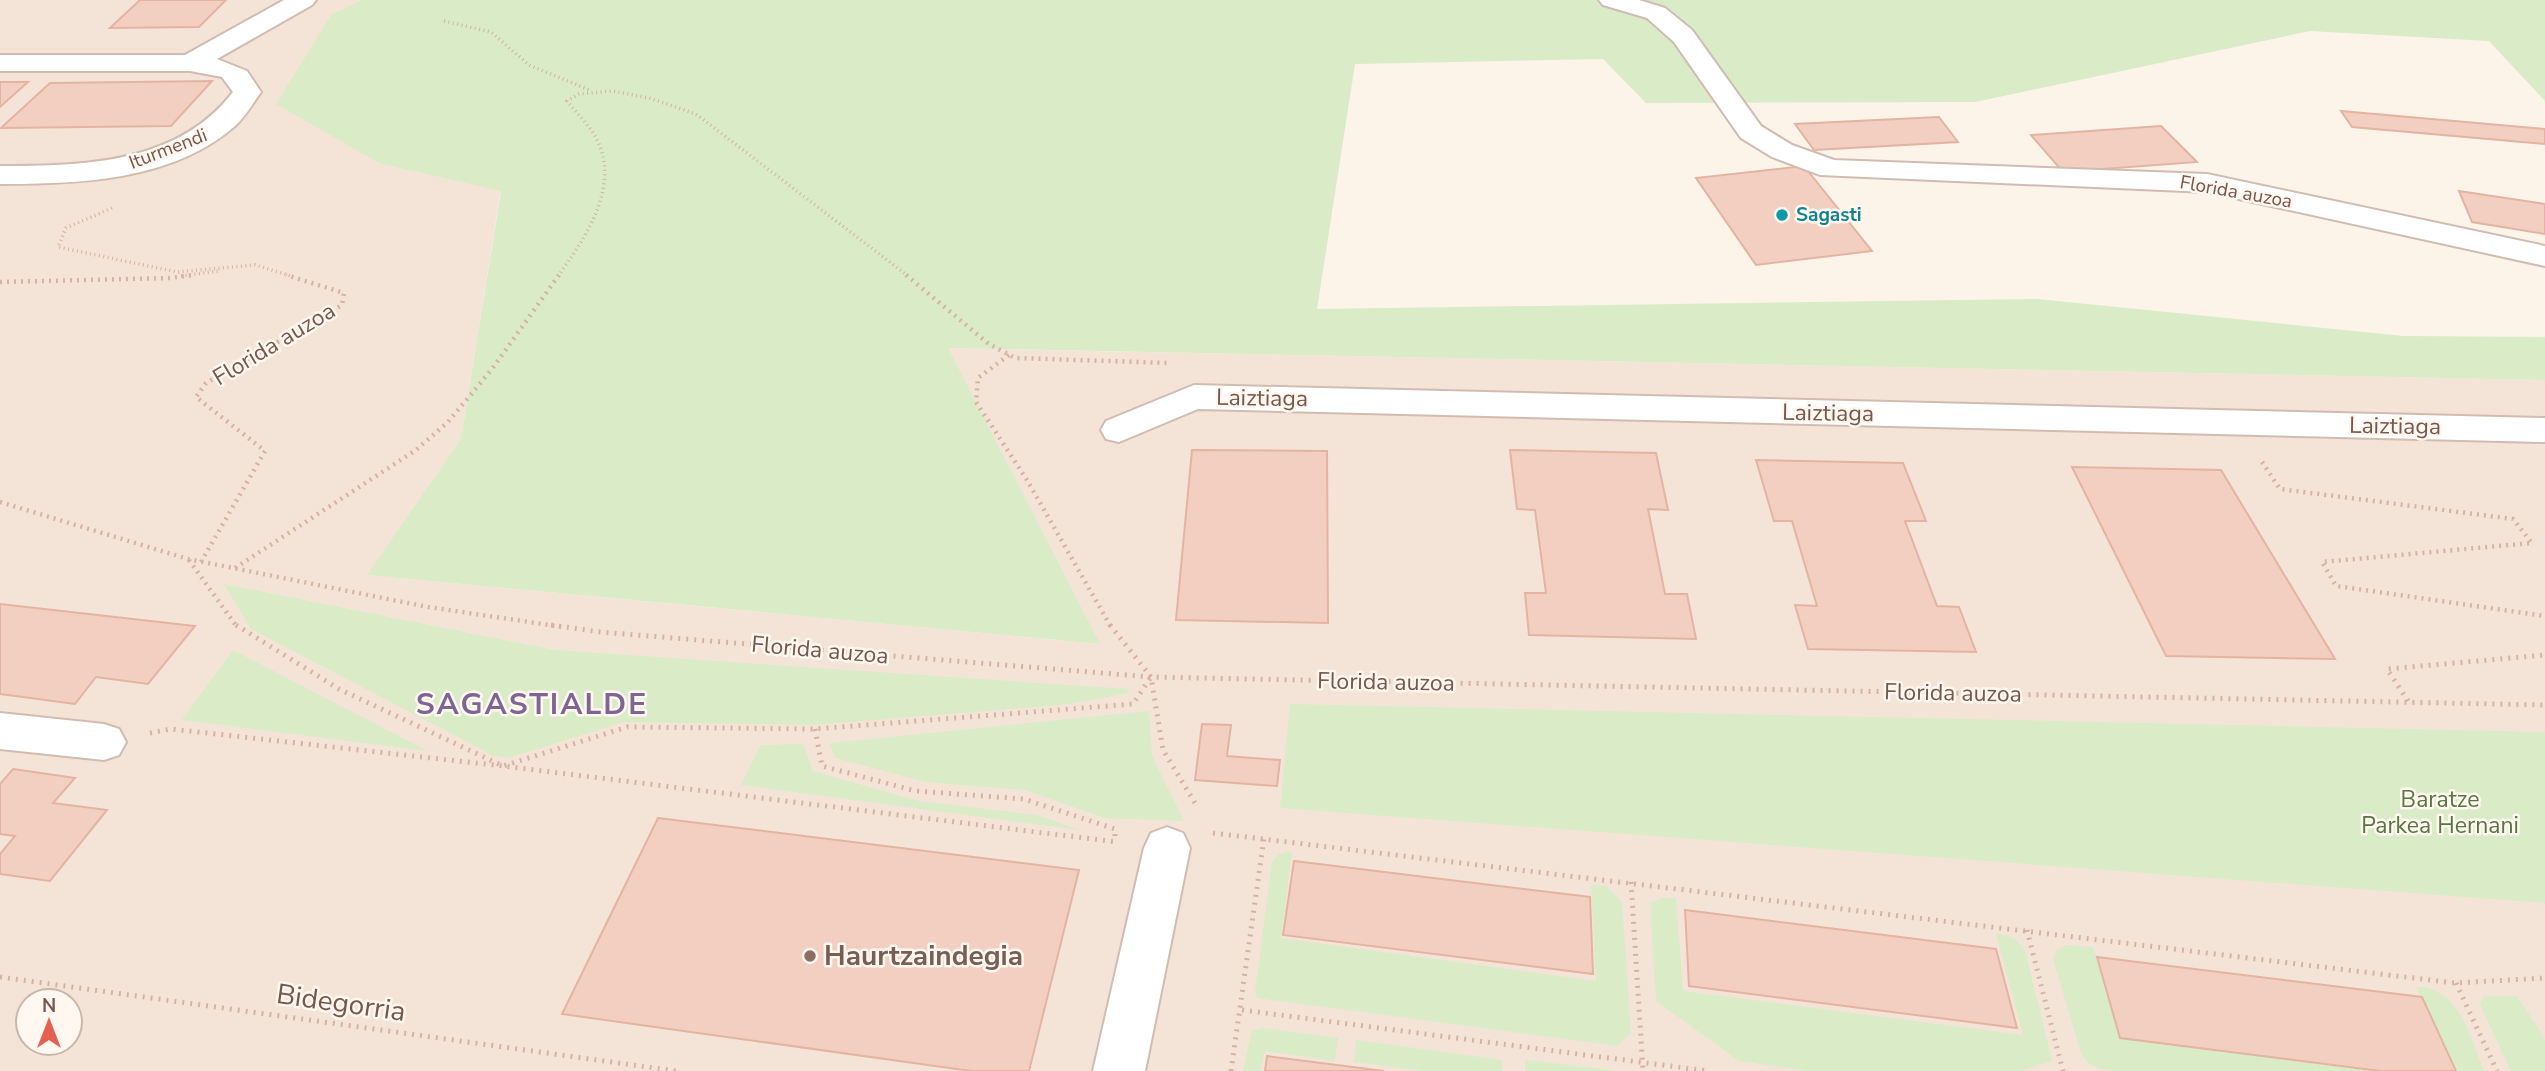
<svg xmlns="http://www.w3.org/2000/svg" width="2545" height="1071" viewBox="0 0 2545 1071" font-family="'Nunito Sans',sans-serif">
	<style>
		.residential { fill: #f4e4d7; fill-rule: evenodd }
		.green { fill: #d9ebc7 }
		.building { fill: #f2cfc1; stroke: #e4b3a1; stroke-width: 2 }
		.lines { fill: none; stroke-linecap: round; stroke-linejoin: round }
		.minor-casing { stroke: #d1bcb1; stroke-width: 4 }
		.path-far2 { stroke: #d7b2a3; stroke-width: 3.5; stroke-dasharray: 1 3.5; stroke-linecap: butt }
		.path-far1 { stroke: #d7b2a3; stroke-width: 4.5; stroke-dasharray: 2 5; stroke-linecap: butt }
		.path { stroke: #d7b2a3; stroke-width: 5; stroke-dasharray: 2 6; stroke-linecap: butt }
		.minor { fill: #fff; fill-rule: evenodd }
		.culture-dot { fill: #0f9aa8; stroke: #fff7f0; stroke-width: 2.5 }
		.education-dot { fill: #8d6e63; stroke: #fff7f0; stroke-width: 2.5 }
		.labels { text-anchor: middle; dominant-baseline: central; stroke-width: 5; stroke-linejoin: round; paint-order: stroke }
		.far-street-label { font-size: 19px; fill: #77574c; stroke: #fff7f0 }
		.far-culture-label { font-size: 19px; font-weight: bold; fill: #0d838f; stroke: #fff7f0; text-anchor: start }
		.street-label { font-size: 23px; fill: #77574c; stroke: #fff7f0 }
		.park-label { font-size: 23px; fill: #577741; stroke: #fff7f0 }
		.near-education-label { font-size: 28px; font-weight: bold; fill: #785e54; stroke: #fff7f0; text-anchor: start }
		.near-street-label { font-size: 28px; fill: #77574c; stroke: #fff7f0 }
		.district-label { font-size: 30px; font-weight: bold; letter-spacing: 2px; fill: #7e6593; stroke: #fff7f0 }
	</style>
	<rect width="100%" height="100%" fill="#fcf3e9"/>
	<path class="residential" d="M 0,0 L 531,0 L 461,439 L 368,575 L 1099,644 L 947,348 L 2545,380 L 2545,1071 L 0,1071 ZM 28,1001 L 70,1001 L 70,1043 L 28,1043 Z"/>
	<g class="green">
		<polygon points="363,0 2545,0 2545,101 2489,41 2310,31 1975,102 1646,103 1603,59 1355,64 1317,309 2037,299 2403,336 2545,337 2545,380 948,348 1100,644 367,575 461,439 501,191 379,163 276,104 332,14"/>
		<polygon points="224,584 554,650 1128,689 1129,693 1061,705 813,725 624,722 508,758 492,755 251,629"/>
		<polygon points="233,650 428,751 182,720"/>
		<polygon points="1290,704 2545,732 2545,903 1280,808"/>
		<polygon points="1149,711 1152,756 1184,821 1105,818 1025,790 926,782 835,758 830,743"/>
		<polygon points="803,744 813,771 919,801 1037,815 1079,830 741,785 761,745"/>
		<polygon points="1292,851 1281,938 1596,981 1591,885 1606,886 1622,902 1631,1033 1617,1046 1257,998 1255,992 1272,862 1279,854"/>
		<polygon points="1661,898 1676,898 1683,991 2023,1035 1996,933 2014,938 2025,950 2052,1061 2020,1071 1808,1071 1739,1061 1656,1001 1650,903"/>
		<path d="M 2066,945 L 2093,947 L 2120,1038 L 2380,1071 L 2114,1071 C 2094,1068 2086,1067 2079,1047 L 2053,959 L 2056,951 Z"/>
		<path d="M 2416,987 C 2460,987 2470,1037 2484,1071 L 2456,1071 Z"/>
		<polygon points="2484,996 2517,996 2545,1039 2545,1071 2511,1071 2480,1005"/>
		<polygon points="1263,1028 1338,1038 1335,1061 1265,1051 1261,1071 1243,1071 1252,1031"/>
		<polygon points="1356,1040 1502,1060 1502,1071 1423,1071 1354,1062"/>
		<polygon points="1525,1060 1612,1070 1613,1071 1525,1071"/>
	</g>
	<g class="building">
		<polygon points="140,0 226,0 199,27 110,28"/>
		<polygon points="212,81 171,126 1,128 50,83"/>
		<polygon points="0,82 28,82 0,107"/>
		<polygon points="2341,111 2545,129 2545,144 2352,127"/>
		<polygon points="1939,117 1958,142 1814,150 1795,124"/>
		<polygon points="2161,126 2197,162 2063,172 2031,135"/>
		<polygon points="1804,166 1872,251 1756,265 1696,178"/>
		<polygon points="2459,191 2545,204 2545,234 2472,222"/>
		<polygon points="1192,450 1327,451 1328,623 1176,620"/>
		<polygon points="1510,450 1656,453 1668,510 1648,509 1665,594 1687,594 1696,639 1529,635 1525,593 1546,593 1535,510 1517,509"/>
		<polygon points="1756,460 1903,463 1926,521 1905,521 1937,606 1959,607 1976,652 1808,649 1795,605 1817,606 1792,521 1774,521"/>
		<polygon points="2072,467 2221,470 2335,659 2166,656"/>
		<polygon points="0,604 195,626 148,684 96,677 75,704 0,694"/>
		<polygon points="1202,724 1231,725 1227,756 1280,760 1277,786 1195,780"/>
		<polygon points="13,769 75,778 53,803 107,810 50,881 0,874 0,854 15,836 0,834 0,784"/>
		<polygon points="658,818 1079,870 1029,1071 971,1071 562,1014"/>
		<polygon points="1294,861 1590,897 1593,974 1283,935"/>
		<polygon points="1685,910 1996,949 2017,1028 1689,986"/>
		<polygon points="2097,957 2422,997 2456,1071 2380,1071 2120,1038"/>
		<polygon points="1267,1056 1384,1071 1265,1071"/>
	</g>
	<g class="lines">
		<defs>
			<g id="minor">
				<path d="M 284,0 L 316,0 L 312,5 L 217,59 L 247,71 L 261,92 C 253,103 245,117 235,126 C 172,181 79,184 0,184 L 0,166 C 84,166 178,164 233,92 L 222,77 L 190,71 L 0,71 L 0,55 L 185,55 Z"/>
				<polygon points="1599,0 1639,0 1665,8 1692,30 1761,126 1792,145 1834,160 2207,174 2545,246 2545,266 2207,192 1820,175 1772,157 1741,138 1674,42 1647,18 1603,5"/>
				<polygon points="1194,385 2545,418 2545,442 1198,409 1119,442 1106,439 1101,430 1106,421"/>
				<polygon points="0,713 104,724 119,729 126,742 119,755 104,760 0,749"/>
				<polygon points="1167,827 1183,833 1190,848 1145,1071 1093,1071 1144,848 1151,833"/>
			</g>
		</defs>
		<use href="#minor" class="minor-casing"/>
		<g class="path-far2">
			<polyline points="444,21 491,32 529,65 589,90"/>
			<polyline points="112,208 66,228 58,247 177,272 255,265 291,276"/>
			<polyline points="181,276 219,271"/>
			<path d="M 558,276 C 584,240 621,187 597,140 C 590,125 577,114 567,101 L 579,94 L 612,91 L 649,98 L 696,114 L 908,276"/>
		</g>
		<g class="path-far1">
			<polyline points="906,275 989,344 1015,358 1169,363"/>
			<polyline points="0,282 170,278 194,275"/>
			<polyline points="1009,355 978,378 976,402 1027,480 1111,627"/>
			<polyline points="2262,462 2280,489 2513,519 2532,543 2322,562 2336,586 2545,616"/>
			<polyline points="0,502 188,559 428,607 563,627"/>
			<polyline points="189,560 237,627"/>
			<polyline points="201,562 265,451 196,397 206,383 342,305 344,293 286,275"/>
			<polyline points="235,568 416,450 448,422 492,369 559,275"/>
		</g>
		<g class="path">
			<polyline points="236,625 339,689 503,766 627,727 815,729 1133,704 1151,677"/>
			<polyline points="551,625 600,632 1151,677 2545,705"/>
			<polyline points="1110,625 1151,677 1163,750 1198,808"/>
			<polyline points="2408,701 2387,669 2545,655"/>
			<polyline points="815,729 822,766 916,791 1024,799 1115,829 1115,839"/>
			<polyline points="150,733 171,729 503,766 1117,842"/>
			<polyline points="1213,833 2455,983 2545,978"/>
			<polyline points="1631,882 1643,1071"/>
			<polyline points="2027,930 2063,1071"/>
			<polyline points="0,977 676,1071"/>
			<polyline points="2456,983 2497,1071"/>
			<polyline points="1242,1010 1708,1071"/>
			<polyline points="1231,1071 1264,838"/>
		</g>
		<use href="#minor" class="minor"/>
	</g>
	<circle class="culture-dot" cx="1782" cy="215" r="7"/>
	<circle class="education-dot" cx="810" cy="956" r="7"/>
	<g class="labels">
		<g class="far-street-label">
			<text transform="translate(168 149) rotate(-21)">Iturmendi</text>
			<text transform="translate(2236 192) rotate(10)">Florida auzoa</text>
		</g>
		<g class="far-culture-label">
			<text x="1796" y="215">Sagasti</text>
		</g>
		<g class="street-label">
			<text transform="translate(274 344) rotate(-31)">Florida auzoa</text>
			<text transform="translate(1262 398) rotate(1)">Laiztiaga</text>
			<text transform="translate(1828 413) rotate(1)">Laiztiaga</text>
			<text transform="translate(2395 426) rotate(1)">Laiztiaga</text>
			<text transform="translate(820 650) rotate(5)">Florida auzoa</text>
			<text transform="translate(1386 682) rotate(1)">Florida auzoa</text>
			<text transform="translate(1953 693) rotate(1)">Florida auzoa</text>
		</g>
		<g class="park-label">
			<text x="2440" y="799">Baratze<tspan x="2440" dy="26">Parkea Hernani</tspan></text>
		</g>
		<g class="near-education-label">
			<text x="824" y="956">Haurtzaindegia</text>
		</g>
		<g class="near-street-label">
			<text transform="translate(341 1003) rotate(8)">Bidegorria</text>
		</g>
		<g class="district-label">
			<text x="532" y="704">SAGASTIALDE</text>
		</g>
	</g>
	<g transform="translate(49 1022)"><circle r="33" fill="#fff7f0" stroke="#c9b7ae" stroke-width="2"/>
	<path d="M0-5L12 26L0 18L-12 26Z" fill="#e46050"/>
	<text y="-10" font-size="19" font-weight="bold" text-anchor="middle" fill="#77574c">N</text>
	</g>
</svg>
